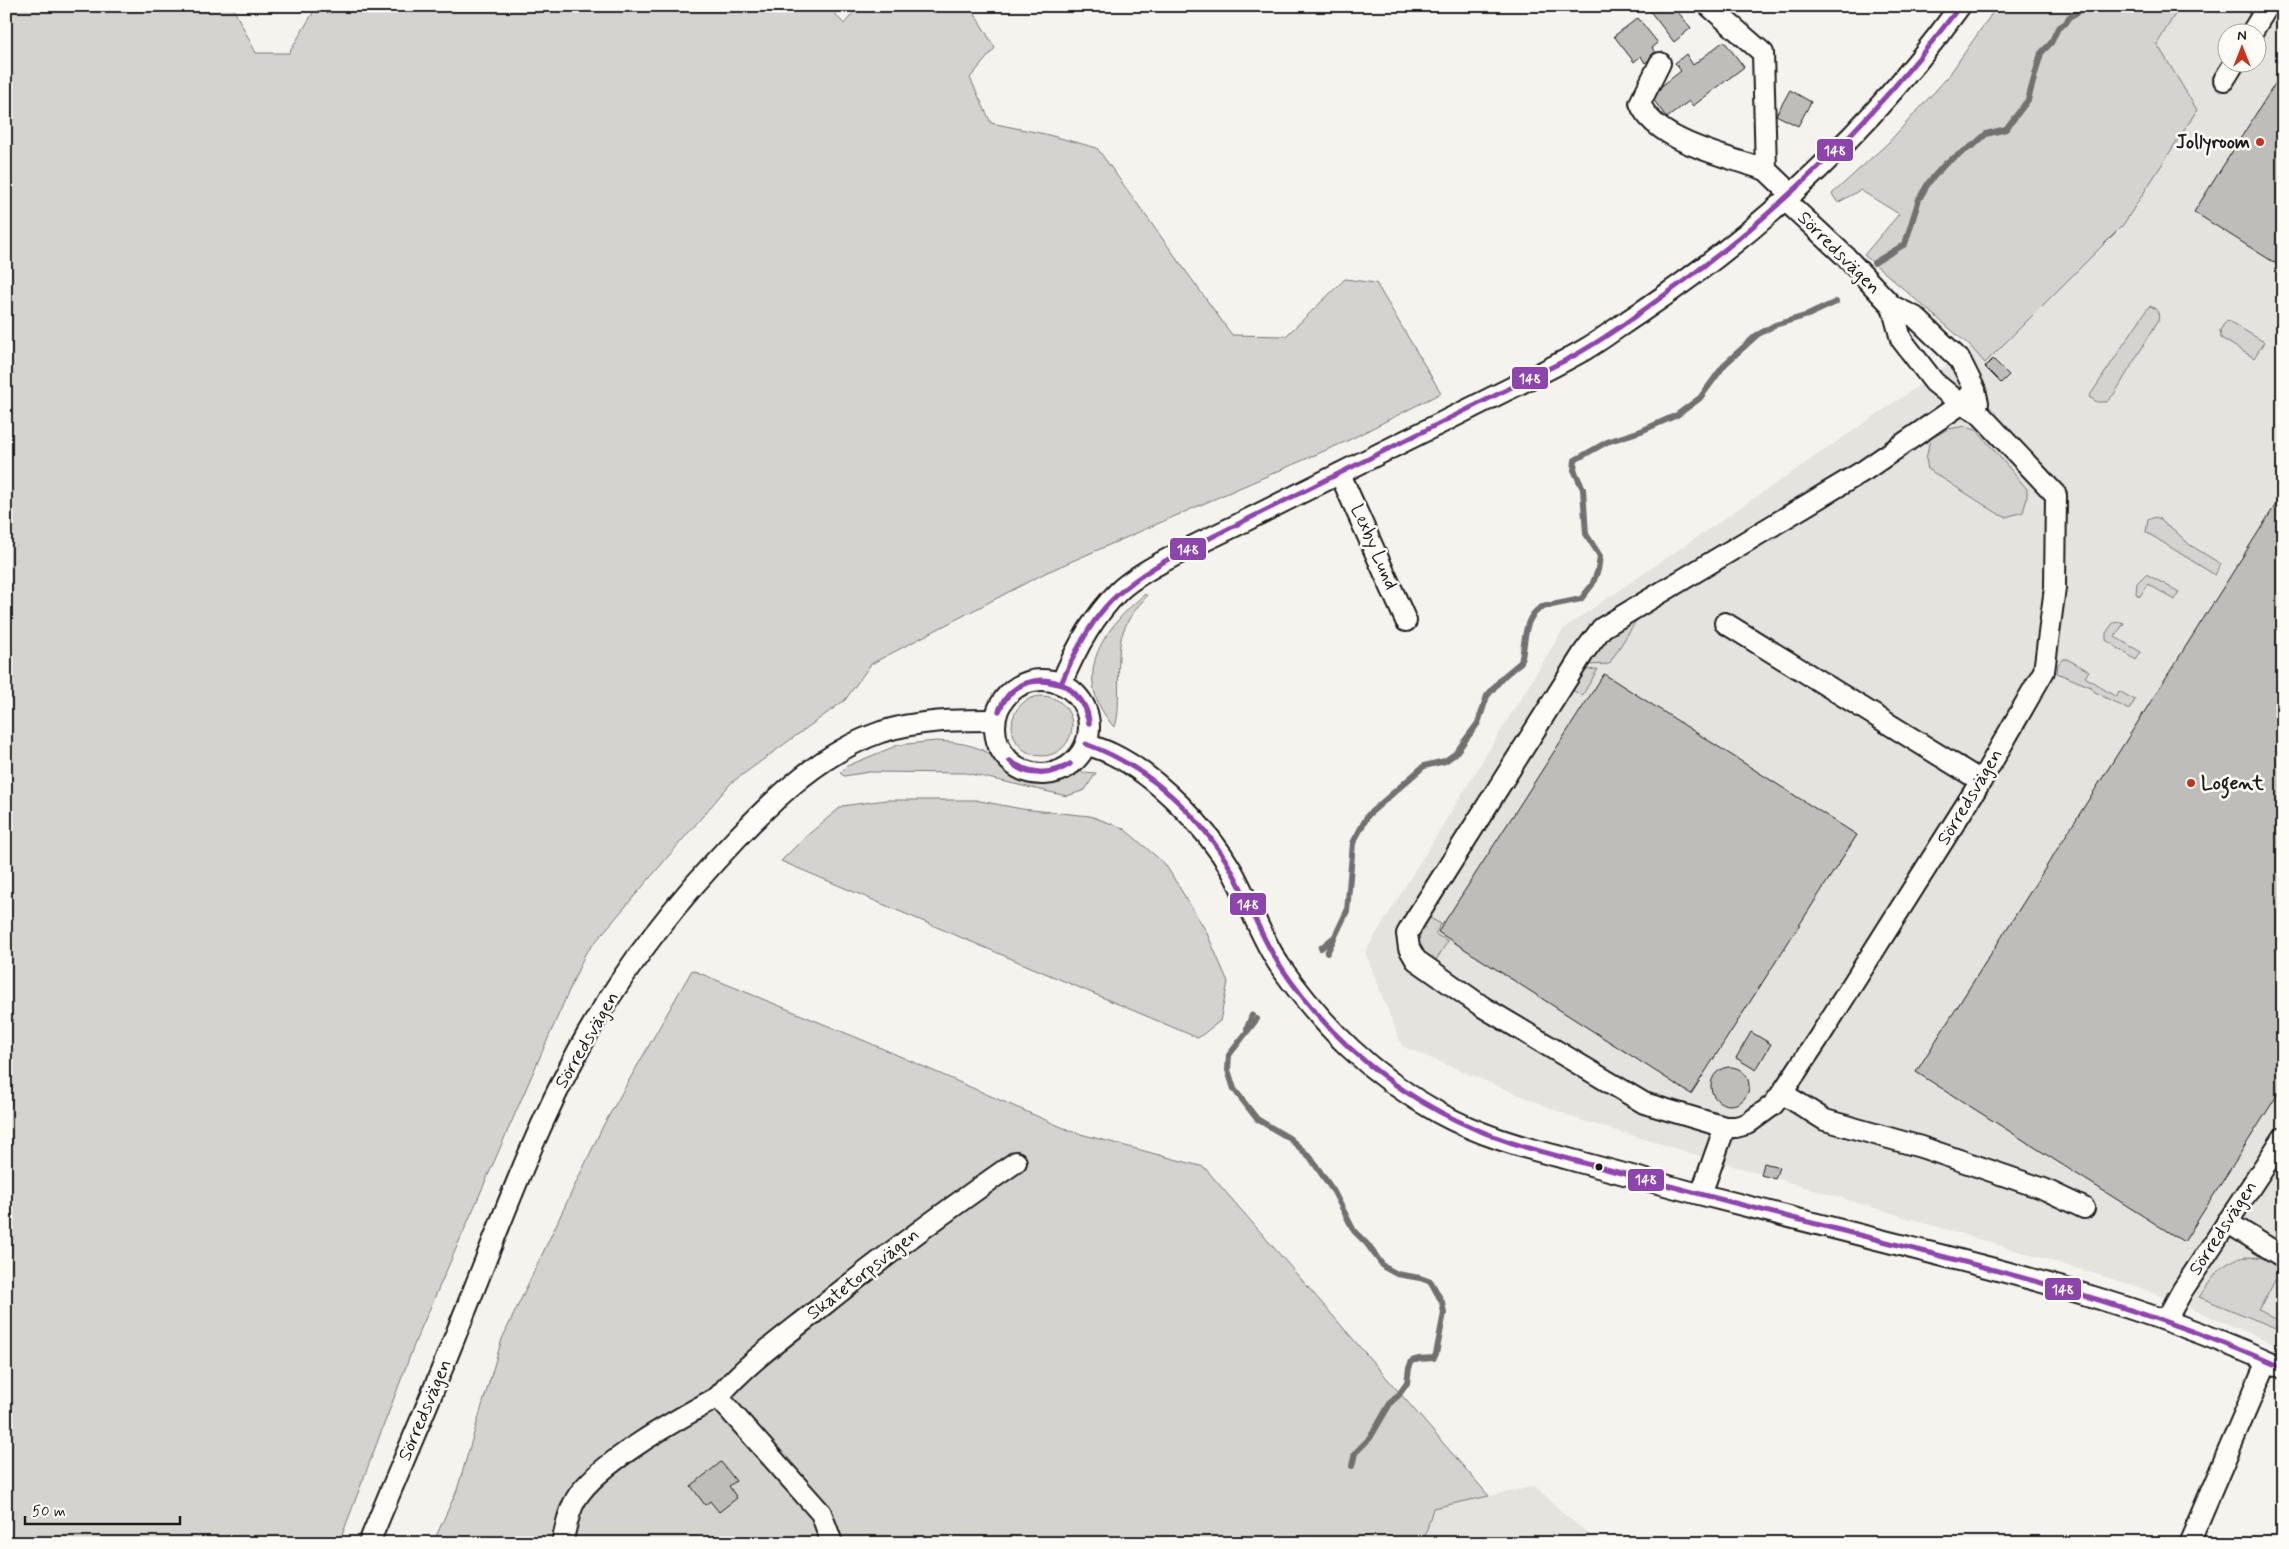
<svg xmlns="http://www.w3.org/2000/svg" width="2289" height="1549" viewBox="0 0 2289 1549" font-family="Mynerve,sans-serif">
	<style>
		.built { fill: #e4e3de; fill-rule: evenodd }
		.green { fill: #d4d3cf; stroke: #787876 }
		.lines { fill: none; stroke-linecap: round; stroke-linejoin: round }
		.stream { stroke: #72716f; stroke-width: 6 }
		.building { fill: #bebdba; stroke: #1c1c1c }
		.minor-casing { stroke: #1c1c1c; stroke-width: 24 }
		.minor { stroke: #fdfcf7; stroke-width: 20 }
		.bus-1-casing { stroke: #fdfcf7; stroke-width: 9 }
		.bus-1 { stroke: #8e44ad; stroke-width: 5 }
		.poi-dot { fill: #c8321e; stroke: #fdfcf7; stroke-width: 2 }
		.bus-dot { fill: #1c1c1c; stroke: #fdfcf7; stroke-width: 2 }
		.labels { text-anchor: middle; dominant-baseline: central; stroke-width: 5; stroke-linejoin: round; paint-order: stroke }
		.poi-label { font-size: 19px; font-weight: bold; fill: #1c1c1c; stroke: #fdfcf7; text-anchor: end }
		.street-label { font-size: 19px; fill: #1c1c1c; stroke: #fdfcf7 }
		.line-badge { stroke: #fdfcf7; stroke-width: 2 }
		.badge-label { font-size: 14px; text-anchor: middle; font-weight: bold; fill: #fff }
	</style>
	<rect width="100%" height="100%" fill="#f4f3ee"/>
	<filter id="ink" filterUnits="userSpaceOnUse"><feTurbulence type="fractalNoise" baseFrequency=".02" numOctaves="2"/><feDisplacementMap in="SourceGraphic" scale="10" xChannelSelector="R" yChannelSelector="G"/><feConvolveMatrix kernelMatrix="1 2 1 2 8 2 1 2 1" color-interpolation-filters="sRGB"/></filter>
	<g filter="url(#ink)">
		<g class="built">
			<path d="M 2180,6 L 2283,6 L 2283,1347 L 2139,1287 L 1577,1119 L 1402,1046 L 1365,952 L 1564,628 L 1914,389 L 1971,347 L 1985,363 L 2123,225 L 2157,44 ZM 2226,32 L 2256,32 L 2256,62 L 2226,62 Z"/>
			<polygon points="1535,1486 1564,1514 1594,1538 1596,1543 1423,1543 1433,1508"/>
		</g>
		<g class="green">
			<polygon points="6,6 232,6 256,53 289,53 317,6 828,6 844,24 859,6 970,6 995,48 970,78 991,123 1045,134 1097,148 1232,335 1286,336 1345,279 1376,283 1441,393 1347,441 1045,573 871,664 845,700 731,783 585,954 416,1340 339,1543 6,1543"/>
			<polygon points="1997,6 2180,6 2157,44 2197,110 2123,225 1985,363 1971,347 1864,255 1899,214 1860,190 1838,203 1832,194 1888,143 1947,78"/>
			<path d="M 2149,306 C 2157,308 2160,313 2158,321 L 2115,393 L 2107,402 L 2097,402 L 2089,397 Z"/>
			<polygon points="2227,320 2264,342 2254,358 2221,338 2220,330"/>
			<polygon points="1966,426 1976,429 2027,489 2027,498 2023,512 2006,517 2000,515 1928,469 1926,459 1930,439 1948,429"/>
			<polygon points="2155,517 2160,519 2161,521 2174,530 2190,545 2221,564 2215,575 2146,532 2148,520"/>
			<polygon points="2146,574 2179,592 2175,600 2148,584 2140,596 2136,594 2137,583"/>
			<path d="M 1145,594 L 1147,596 C 1137,607 1128,618 1123,632 C 1114,655 1123,717 1114,727 C 1070,676 1101,631 1145,594 Z"/>
			<polygon points="1632,618 1636,621 1609,664 1587,665 1601,640"/>
			<polygon points="2121,622 2124,623 2115,637 2141,652 2136,660 2106,640 2106,633 2113,623"/>
			<polygon points="2067,659 2089,671 2085,677 2116,697 2119,691 2135,700 2129,710 2095,692 2091,687 2057,673 2058,664 2063,659"/>
			<polygon points="1598,669 1582,696 1571,689 1583,670"/>
			<circle cx="1042" cy="726" r="30"/>
			<path d="M 936,741 C 954,742 977,744 992,756 C 1004,765 1009,777 1025,781 C 1051,789 1059,775 1081,772 C 1086,772 1091,773 1096,773 L 1085,790 L 1067,796 L 966,773 L 869,772 L 844,776 L 840,773 L 847,766 L 898,745 Z"/>
			<polygon points="886,800 975,800 1022,809 1090,816 1123,828 1165,864 1206,931 1228,982 1220,1021 1198,1038 781,861 803,839 842,806"/>
			<polygon points="1428,917 1441,924 1435,934 1448,941 1436,960 1419,949 1416,937"/>
			<polygon points="692,970 865,1041 1073,1132 1204,1167 1489,1496 1433,1508 1423,1543 433,1543 457,1490 502,1339 603,1126"/>
			<path d="M 2247,1257 L 2265,1258 L 2283,1266 L 2259,1310 L 2283,1323 L 2283,1331 L 2199,1297 C 2212,1279 2223,1259 2247,1257 Z"/>
		</g>
		<g class="lines">
			<g class="stream">
				<polyline points="1874,263 1905,244 1919,199 1929,182 1946,163 1975,144 1986,134 2006,129 2028,100 2041,53 2051,43 2058,28 2066,23 2069,17 2078,12 2083,6"/>
				<polyline points="1321,948 1333,938"/>
				<path d="M 1327,953 L 1347,911 L 1353,843 L 1368,815 L 1424,766 L 1445,761 L 1455,754 L 1478,723 L 1487,696 L 1503,677 L 1521,662 C 1526,643 1522,618 1542,607 L 1581,599 L 1592,585 L 1598,570 L 1600,556 L 1586,534 L 1583,489 L 1574,470 L 1575,460 L 1607,442 L 1641,431 L 1677,415 L 1700,398 L 1725,364 L 1757,335 L 1775,325 L 1808,315 L 1836,302"/>
				<polyline points="1257,1019 1229,1055 1228,1070 1234,1089 1257,1119 1289,1138 1310,1157 1334,1192 1354,1231 1367,1244 1384,1267 1397,1274 1420,1278 1431,1282 1442,1302 1444,1313 1436,1354 1434,1358 1419,1359 1412,1361 1409,1368 1407,1383 1398,1396 1391,1402 1370,1438 1355,1453 1352,1466"/>
				<polyline points="1247,1028 1252,1015"/>
			</g>
		</g>
		<g class="building">
			<polygon points="1646,6 1673,6 1691,28 1674,42"/>
			<polygon points="1638,18 1658,43 1652,48 1657,54 1645,63 1641,56 1634,62 1614,36"/>
			<polygon points="1724,41 1744,67 1693,106 1689,101 1667,118 1650,95 1681,71 1675,63 1686,54 1693,65"/>
			<polygon points="2283,71 2283,268 2194,212"/>
			<polygon points="1790,90 1811,102 1798,126 1776,115"/>
			<polygon points="1993,359 2009,375 2001,383 1985,367"/>
			<polygon points="2283,493 2283,1086 2184,1242 1916,1072"/>
			<polygon points="1604,674 1857,835 1691,1094 1438,932"/>
			<polygon points="1751,1032 1771,1044 1756,1070 1736,1058"/>
			<circle cx="1730" cy="1086" r="19"/>
			<polygon points="1764,1163 1779,1167 1775,1179 1761,1175"/>
			<polygon points="721,1462 736,1481 729,1486 737,1498 719,1512 710,1501 705,1505 691,1486"/>
		</g>
		<g class="lines">
			<defs>
				<g id="minor">
					<polyline points="1709,6 1763,53 1766,170 1792,195"/>
					<polyline points="2252,32 2268,6"/>
					<path d="M 1660,63 L 1640,103 C 1655,142 1729,157 1766,170"/>
					<polyline points="2224,80 2235,62"/>
					<polyline points="1786,201 1845,256 1892,306 1915,317 1960,360 1975,390 1978,403"/>
					<polyline points="1892,306 1901,339 1934,382 1961,404 1979,413 2056,495 2055,588 2044,671 1981,781 1818,1039 1782,1093 1773,1105 1747,1124 1736,1127 1725,1127 1644,1103 1483,1007 1416,960 1409,948 1407,934 1415,920 1584,652 1602,628 1865,470 1961,404 1975,390"/>
					<polyline points="1340,474 1406,621"/>
					<polyline points="1725,623 1981,781"/>
					<circle cx="1042" cy="727" r="47"/>
					<path d="M 1061,684 C 1075,650 1092,618 1118,592 C 1144,567 1205,541 1239,524 C 1316,485 1393,447 1471,408 C 1508,389 1547,371 1584,350 C 1603,339 1622,324 1641,312 C 1764,229 1873,127 1960,6"/>
					<path d="M 1086,744 C 1094,747 1104,750 1112,754 C 1156,775 1208,829 1232,871 C 1249,901 1260,937 1280,966 C 1325,1029 1371,1075 1439,1113 C 1479,1135 1521,1147 1565,1158 C 1608,1170 1651,1181 1695,1193 C 1770,1212 1845,1231 1920,1250 C 2044,1281 2167,1314 2283,1368"/>
					<polyline points="1782,1093 1825,1120 1921,1147 2044,1189 2084,1208"/>
					<polyline points="1701,1194 1725,1127"/>
					<polyline points="2227,1222 2283,1257"/>
					<polyline points="2166,1320 2182,1291 2283,1138"/>
					<path d="M 718,1397 C 746,1364 781,1339 815,1312 C 880,1259 947,1210 1016,1162"/>
					<path d="M 369,1543 C 398,1472 430,1401 458,1329 C 496,1236 530,1140 578,1051 C 620,973 675,903 736,839 C 777,796 823,752 881,732 C 919,720 956,720 995,720"/>
					<path d="M 562,1543 C 566,1528 568,1512 576,1499 C 597,1463 680,1418 718,1397 L 821,1513 L 832,1543"/>
					<polyline points="2189,1543 2267,1361"/>
				</g>
			</defs>
			<use href="#minor" class="minor-casing"/>
			<use href="#minor" class="minor"/>
			<defs>
				<g id="bus-1">
					<path d="M 1061,684 C 1089,618 1112,589 1176,555 L 1570,358 C 1601,341 1630,320 1659,299 C 1776,217 1873,121 1960,6"/>
					<path d="M 1067,687 C 1079,695 1089,708 1089,723"/>
					<polyline points="1067,687 1083,704 1089,723"/>
					<path d="M 999,711 C 1009,683 1040,672 1067,687"/>
					<path d="M 999,711 C 1012,680 1038,676 1067,687"/>
					<path d="M 1086,744 C 1147,766 1202,816 1233,873 C 1250,903 1260,936 1279,964 C 1340,1057 1427,1119 1532,1149 C 1642,1179 1753,1208 1863,1236 C 2006,1272 2148,1308 2283,1368"/>
					<path d="M 1010,761 C 1030,774 1049,776 1070,764"/>
					<path d="M 1010,761 C 1025,778 1053,776 1070,764"/>
				</g>
			</defs>
			<use href="#bus-1" class="bus-1-casing"/>
			<use href="#bus-1" class="bus-1"/>
		</g>
	</g>
	<g class="poi-dot">
		<circle cx="2260" cy="142" r="5"/>
		<circle cx="2191" cy="783" r="5"/>
	</g>
	<circle class="bus-dot" cx="1599" cy="1167" r="4.5"/>
	<g class="labels">
		<g class="poi-label">
			<text x="2250" y="142">Jollyroom</text>
			<text x="2201" y="783" text-anchor="start">Logent</text>
		</g>
		<g class="street-label">
			<text transform="translate(1839 253) rotate(45)">Sörredsvägen</text>
			<text transform="translate(1374 547) rotate(66)">Lexby Lund</text>
			<text transform="translate(1970 797) rotate(-59)">Sörredsvägen</text>
			<text transform="translate(587 1040) rotate(-60)">Sörredsvägen</text>
			<text transform="translate(2223 1228) rotate(-57)">Sörredsvägen</text>
			<text transform="translate(863 1274) rotate(-38)">Skatetorpsvägen</text>
			<text transform="translate(425 1410) rotate(-67)">Sörredsvägen</text>
		</g>
	</g>
	<g class="line-badge">
		<rect x="1816" y="138" width="38" height="24" rx="5" fill="#8e44ad"/>
		<rect x="1511" y="366" width="38" height="24" rx="5" fill="#8e44ad"/>
		<rect x="1169" y="537" width="38" height="24" rx="5" fill="#8e44ad"/>
		<rect x="1229" y="892" width="38" height="24" rx="5" fill="#8e44ad"/>
		<rect x="1627" y="1168" width="38" height="24" rx="5" fill="#8e44ad"/>
		<rect x="2044" y="1277" width="38" height="24" rx="5" fill="#8e44ad"/>
	</g>
	<g class="badge-label">
		<text x="1835" y="155">148</text>
		<text x="1530" y="383">148</text>
		<text x="1188" y="554">148</text>
		<text x="1248" y="909">148</text>
		<text x="1646" y="1184">148</text>
		<text x="2063" y="1294">148</text>
	</g>
	<rect width="2289" height="1549" fill="none" stroke="#fdfcf7" stroke-width="25"/>
	<rect x="12" y="12" width="2264" height="1524" fill="none" stroke="#1c1c1c" stroke-width="2" filter="url(#ink)"/>
	<g transform="translate(2242 48)"><circle r="24" fill="#fdfcf7" stroke="#a3a29f"/>
	<path d="M0-4L9 19L0 12L-9 19Z" fill="#c8321e"/>
	<text y="-8" font-size="14" font-weight="bold" text-anchor="middle" fill="#1c1c1c">N</text>
	</g>
	<path d="M25 1516v8h155v-8" fill="none" stroke="#1c1c1c" stroke-width="2.5"/>
	<text x="32" y="1516" font-size="15" fill="#1c1c1c" stroke="#fdfcf7" stroke-width="4" paint-order="stroke">50 m</text>
</svg>
